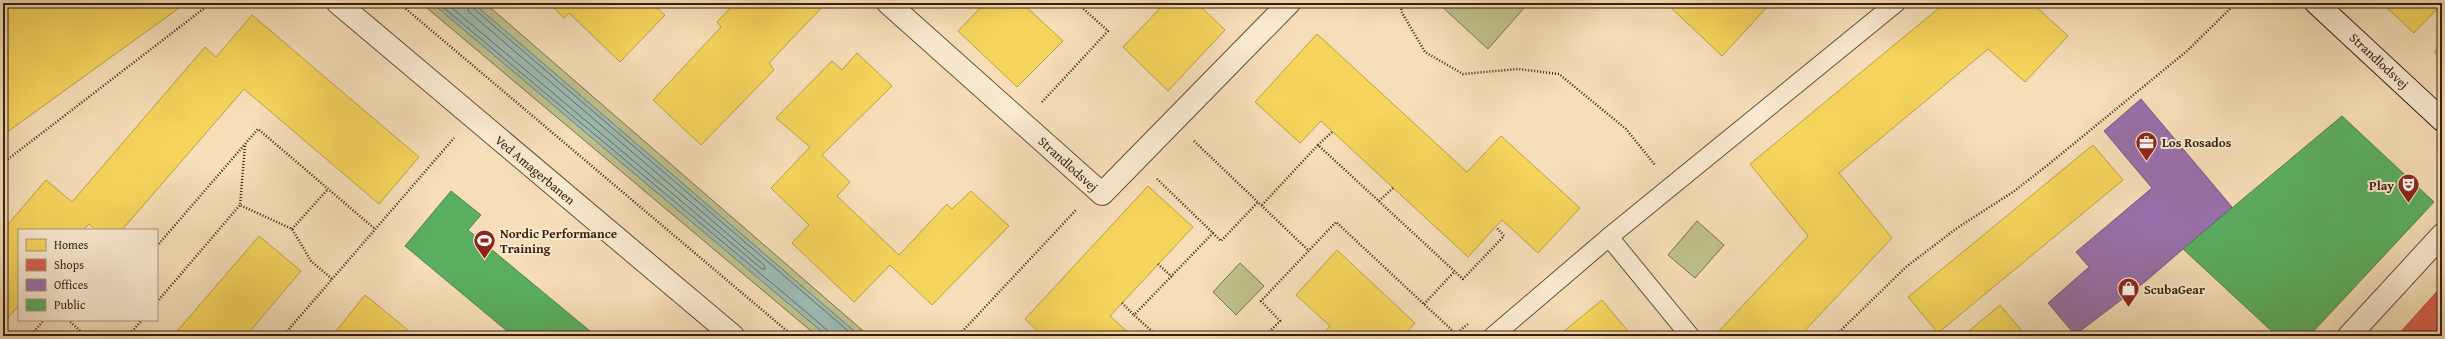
<svg xmlns="http://www.w3.org/2000/svg" width="2445" height="339" viewBox="0 0 2445 339" font-family="'Gentium Book Plus',serif">
	<style>
		.green { fill: #bec18d; stroke: #7b704c }
		.water { fill: #9dbbb3; stroke: #757c6f }
		.homes { fill: #f6d55c; stroke: #bd9e43 }
		.shops { fill: #d6604d; stroke: #a74c39 }
		.offices { fill: #9970ab; stroke: #7c577b }
		.public { fill: #5aae61; stroke: #508347 }
		.lines { fill: none; stroke-linecap: round; stroke-linejoin: round }
		.shore { stroke: #6a6c5e; stroke-width: 1 }
		.lane-casing { stroke: #684e36; stroke-width: 20 }
		.street-casing { stroke: #684e36; stroke-width: 24 }
		.secondary-casing { stroke: #381e0a; stroke-width: 24 }
		.path { stroke: #381e0a; stroke-width: 2.5; stroke-dasharray: 1 2; stroke-linecap: butt }
		.lane { stroke: #f9ead1; stroke-width: 18 }
		.street { stroke: #f9ead1; stroke-width: 22 }
		.secondary { stroke: #f9ead1; stroke-width: 22 }
		.labels { text-anchor: middle; dominant-baseline: central; stroke-width: 4; stroke-linejoin: round; paint-order: stroke }
		.street-label { font-size: 13px; fill: #381e0a; stroke: #f9ead1 }
		.poi-label { font-size: 13px; font-weight: bold; fill: #381e0a; stroke: #f9ead1; text-anchor: start }
	</style>
	<rect width="100%" height="100%" fill="#f6deb8"/>
	<filter id="stains"><feTurbulence type="fractalNoise" baseFrequency=".005" numOctaves="4"/><feColorMatrix values="0 0 0 0 .2 0 0 0 0 .09 0 0 0 0 .02 0 0 0 .5 -.17"/></filter>
	<radialGradient id="worn" r=".72"><stop offset=".6" stop-color="#630" stop-opacity="0"/><stop offset="1" stop-color="#630" stop-opacity=".3"/></radialGradient>
	<g class="green">
		<polygon points="421,3 485,3 869,336 817,336"/>
		<polygon points="1438,3 1519,3 1524,8 1488,49"/>
		<polygon points="1697,221 1724,245 1695,278 1668,255"/>
		<polygon points="1240,263 1264,286 1236,315 1213,292"/>
	</g>
	<polygon class="water" points="432,3 473,3 860,336 827,336"/>
	<g class="homes">
		<polygon points="3,3 186,3 3,135"/>
		<polygon points="549,3 652,3 665,15 620,62 569,13 564,18"/>
		<polygon points="735,3 826,3 769,63 774,70 701,145 653,100 721,27 717,22"/>
		<polygon points="985,3 1022,3 1063,41 1017,87 958,31"/>
		<polygon points="1165,3 1207,3 1202,8 1225,30 1168,91 1123,47"/>
		<polygon points="1666,3 1771,3 1722,56"/>
		<polygon points="1945,3 2032,3 2068,36 2025,82 1988,49 1839,173 1892,238 1800,336 1723,336 1718,332 1808,236 1750,164"/>
		<polygon points="2382,3 2442,3 2442,4 2414,33"/>
		<polygon points="252,15 419,157 379,204 244,89 122,230 96,230 89,224 83,230 19,230 19,305 3,324 3,230 46,180 72,202 205,47 216,57"/>
		<polygon points="1317,34 1467,172 1501,136 1580,208 1538,253 1502,220 1468,257 1321,121 1300,143 1255,102"/>
		<polygon points="2442,43 2442,59 2434,52"/>
		<polygon points="857,53 892,86 822,155 850,182 837,196 899,255 947,204 952,209 971,191 1009,226 932,305 890,265 854,302 792,243 809,225 771,188 810,147 776,118 832,61 842,70"/>
		<polygon points="2093,145 2123,180 1938,333 1908,297"/>
		<polygon points="1148,186 1193,227 1110,316 1132,336 1043,336 1025,319"/>
		<polygon points="259,236 301,271 246,336 173,336"/>
		<polygon points="1337,250 1415,323 1403,336 1321,336 1330,326 1296,295"/>
		<polygon points="365,295 415,336 332,336"/>
		<polygon points="1602,300 1632,336 1558,336"/>
		<polygon points="2000,305 2026,336 1963,336"/>
	</g>
	<polygon class="shops" points="2442,286 2442,336 2397,336"/>
	<polygon class="offices" points="2141,99 2232,207 2146,281 2075,335 2048,303 2089,267 2076,252 2152,188 2104,131"/>
	<g class="public">
		<polygon points="2342,116 2434,202 2309,336 2277,336 2183,249"/>
		<polygon points="451,191 481,215 468,230 596,336 513,336 405,246"/>
	</g>
	<g class="lines">
		<g class="shore">
			<polyline points="438,3 805,311 828,331 830,336"/>
			<polyline points="446,3 762,269 765,269 765,266 469,12 466,3"/>
			<polyline points="471,3 473,8 854,336"/>
		</g>
		<defs>
			<g id="lane">
				<polyline points="1609,237 1690,336"/>
				<polyline points="1493,336 1609,237 1896,3"/>
			</g>
			<g id="street">
				<polyline points="338,3 733,336"/>
				<polyline points="888,3 1102,194 1289,3"/>
				<polyline points="2349,336 2442,235"/>
			</g>
			<polyline id="secondary" points="2316,3 2442,120"/>
		</defs>
		<use href="#lane" class="lane-casing"/>
		<use href="#street" class="street-casing"/>
		<use href="#secondary" class="secondary-casing"/>
		<g class="path">
			<polyline points="399,3 793,336"/>
			<polyline points="1402,3 1401,11 1425,52 1463,74 1518,69 1559,74 1626,129 1655,165"/>
			<polyline points="1042,102 1108,31 1077,3"/>
			<polyline points="1194,141 1309,251"/>
			<polyline points="1318,145 1332,132"/>
			<polyline points="245,146 240,205 292,229 311,261 332,279"/>
			<polyline points="3,163 211,3"/>
			<polyline points="1379,201 1393,188"/>
			<polyline points="1262,205 1318,145 1463,279 1504,236 1496,227"/>
			<polyline points="292,229 328,189"/>
			<polyline points="1213,233 1221,241 1258,202"/>
			<polyline points="157,246 258,129 375,229"/>
			<polyline points="1158,264 1172,277"/>
			<polyline points="157,302 240,205"/>
			<polyline points="1122,303 1134,315"/>
			<polyline points="1424,304 1455,271"/>
			<polyline points="68,320 86,336"/>
			<polyline points="30,336 44,320"/>
			<polyline points="128,336 142,320"/>
			<polyline points="283,336 454,138"/>
			<polyline points="958,336 1076,210"/>
			<polyline points="1157,336 1134,315 1213,233 1157,179"/>
			<polyline points="1265,336 1280,321 1261,301 1336,222 1456,334"/>
			<polyline points="1453,336 1468,324"/>
			<polyline points="1835,336 1906,267 1957,228 2013,192 2049,164 2187,51 2236,3"/>
		</g>
		<use href="#lane" class="lane"/>
		<use href="#street" class="street"/>
		<use href="#secondary" class="secondary"/>
	</g>
	<defs>
		<symbol id="office-pin" viewBox="-11 -11 22 30"><path d="M0 17L-7.5 6A9.5 9.5 0 1 1 7.5 6Z" fill="#8f2418" stroke="#f9ead1"/><path d="M-6-3h4V-5.5h4V-3h4V5H-6ZM-1-4.5V-3h2v-1.5ZM-6 0V1H6V0Z" fill="#fff"/></symbol>
		<symbol id="theatre-pin" viewBox="-11 -11 22 30"><path d="M0 17L-7.5 6A9.5 9.5 0 1 1 7.5 6Z" fill="#8f2418" stroke="#f9ead1"/><path d="M-5-5.5Q0-4 5-5.5V0Q5 5 0 6Q-5 5-5 0ZM-3.3-2.5H-1v1.5H-3.3ZM1-2.5H3.3v1.5H1ZM-2.8 1Q0 5.5 2.8 1Z" fill="#fff"/></symbol>
		<symbol id="stadium-pin" viewBox="-11 -11 22 30"><path d="M0 17L-7.5 6A9.5 9.5 0 1 1 7.5 6Z" fill="#8f2418" stroke="#f9ead1"/><path d="M0-5a6.5 5 0 1 0 0 10a6.5 5 0 1 0 0-10ZM-3.5-1.8h7v3.6h-7Z" fill="#fff"/></symbol>
		<symbol id="shop-pin" viewBox="-11 -11 22 30"><path d="M0 17L-7.5 6A9.5 9.5 0 1 1 7.5 6Z" fill="#8f2418" stroke="#f9ead1"/><path d="M-5-2.5h2.3a2.7 3.5 0 0 1 5.4 0H5L5.5 6h-11ZM-1.5-2.5h3a1.5 2.3 0 0 0-3 0Z" fill="#fff"/></symbol>
	</defs>
	<g fill-rule="evenodd">
		<use href="#office-pin" x="2134" y="130" width="25" height="34"/>
		<use href="#theatre-pin" x="2396" y="172" width="25" height="34"/>
		<use href="#stadium-pin" x="472" y="228" width="25" height="34"/>
		<use href="#shop-pin" x="2116" y="276" width="25" height="34"/>
	</g>
	<g class="labels">
		<g class="street-label">
			<text transform="translate(2379 61) rotate(43)">Strandlodsvej</text>
			<text transform="translate(1068 164) rotate(42)">Strandlodsvej</text>
			<text transform="translate(535 170) rotate(40)">Ved Amagerbanen</text>
		</g>
		<g class="poi-label">
			<text x="2162" y="142">Los Rosados</text>
			<text x="2394" y="185" text-anchor="end">Play</text>
			<text x="500" y="233">Nordic Performance<tspan x="500" dy="15">Training</tspan></text>
			<text x="2144" y="289">ScubaGear</text>
		</g>
	</g>
	<rect width="2445" height="339" fill="none" stroke="#f6deb8" stroke-width="16"/>
	<rect x="4" y="4" width="2437" height="331" fill="none" stroke="#381e0a" stroke-width="2"/>
	<rect x="8" y="8" width="2429" height="323" fill="none" stroke="#381e0a"/>
	<rect x="18" y="229" width="140" height="92" fill="#f9ead1" stroke="#ac9881"/>
	<rect x="26" y="239" width="20" height="12" fill="#f6d55c" stroke="#ac9881"/>
	<text x="54" y="249" font-size="12" fill="#381e0a">Homes</text>
	<rect x="26" y="259" width="20" height="12" fill="#d6604d" stroke="#ac9881"/>
	<text x="54" y="269" font-size="12" fill="#381e0a">Shops</text>
	<rect x="26" y="279" width="20" height="12" fill="#9970ab" stroke="#ac9881"/>
	<text x="54" y="289" font-size="12" fill="#381e0a">Offices</text>
	<rect x="26" y="299" width="20" height="12" fill="#5aae61" stroke="#ac9881"/>
	<text x="54" y="309" font-size="12" fill="#381e0a">Public</text>
	<rect width="100%" height="100%" filter="url(#stains)"/>
	<rect width="100%" height="100%" fill="url(#worn)"/>
</svg>
